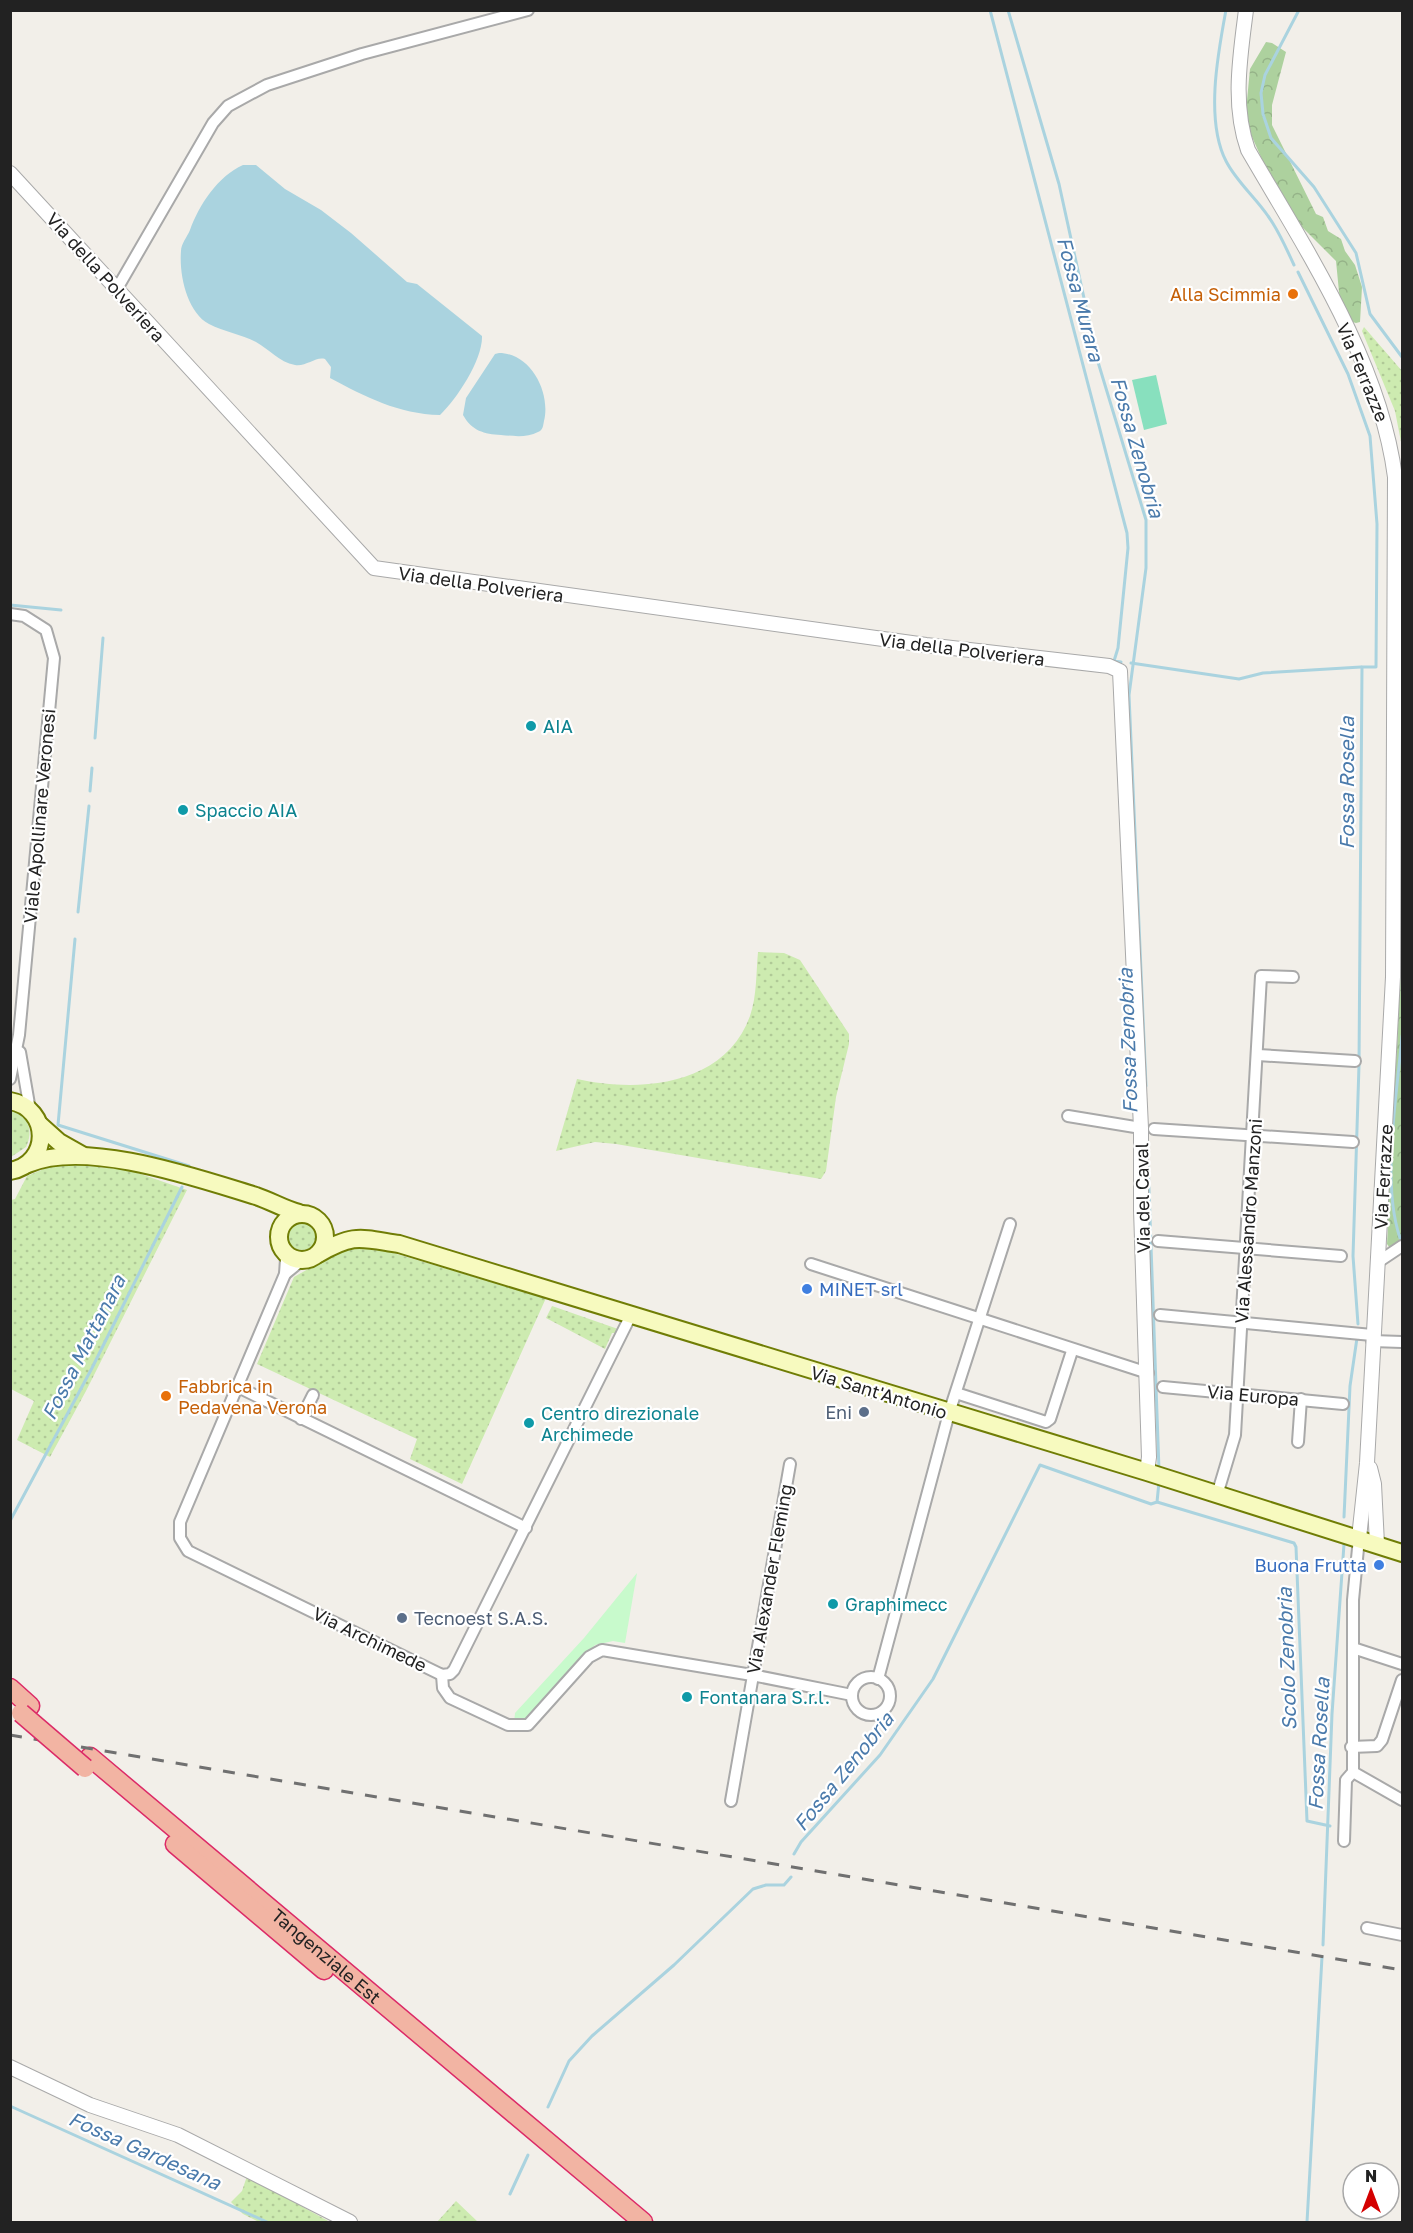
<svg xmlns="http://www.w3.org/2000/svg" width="1413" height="2233" viewBox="0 0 1413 2233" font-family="'Golos Text',sans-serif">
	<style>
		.grass { fill: url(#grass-dots) }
		.forest { fill: url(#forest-crowns) }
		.park { fill: #c8facc }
		.pitch { fill: #88e0be }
		.water { fill: #aad3df }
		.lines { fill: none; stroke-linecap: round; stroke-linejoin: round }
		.stream { stroke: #aad3df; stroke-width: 3 }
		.minor-casing { stroke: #a9a9a9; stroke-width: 14 }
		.tertiary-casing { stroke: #a9a9a9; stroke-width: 16 }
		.secondary-casing { stroke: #707d05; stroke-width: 20 }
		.trunk-casing { stroke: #dc2a67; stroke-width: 21 }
		.minor { stroke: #fff; stroke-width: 10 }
		.tertiary { stroke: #fff; stroke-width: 14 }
		.secondary { stroke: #f7fabf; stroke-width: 16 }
		.trunk { stroke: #f2b4a3; stroke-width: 18 }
		.rail { stroke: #707070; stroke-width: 3; stroke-dasharray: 12 12; stroke-linecap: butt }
		.trunk-bridge-casing { stroke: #dc2a67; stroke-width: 21; stroke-linecap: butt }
		.trunk-bridge { stroke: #f2b4a3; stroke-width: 18 }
		.food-dot { fill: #e8710a; stroke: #fff; stroke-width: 2 }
		.culture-dot { fill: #0f9aa8; stroke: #fff; stroke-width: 2 }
		.shop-dot { fill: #3f7fe0; stroke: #fff; stroke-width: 2 }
		.service-dot { fill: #5c6f8a; stroke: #fff; stroke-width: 2 }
		.labels { text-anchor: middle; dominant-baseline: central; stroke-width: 4.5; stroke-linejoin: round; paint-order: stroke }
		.street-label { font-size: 18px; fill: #222; stroke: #fff }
		.food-label { font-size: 18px; fill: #c56008; stroke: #fff; text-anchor: end }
		.culture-label { font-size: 18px; fill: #0d838f; stroke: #fff; text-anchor: start }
		.shop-label { font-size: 18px; fill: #366cbe; stroke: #fff; text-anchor: start }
		.service-label { font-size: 18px; fill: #4e5e75; stroke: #fff; text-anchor: end }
		.water-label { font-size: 20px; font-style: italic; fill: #4a7aab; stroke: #fff }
	</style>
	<defs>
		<pattern id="grass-dots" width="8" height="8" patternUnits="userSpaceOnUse" patternTransform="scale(1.5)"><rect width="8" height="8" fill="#cdebb0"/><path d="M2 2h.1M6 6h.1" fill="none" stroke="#b0c997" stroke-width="1.8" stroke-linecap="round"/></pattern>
		<pattern id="forest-crowns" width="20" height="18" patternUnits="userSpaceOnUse" patternTransform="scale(1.5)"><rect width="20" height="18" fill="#add19e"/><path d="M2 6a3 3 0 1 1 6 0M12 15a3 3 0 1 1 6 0" fill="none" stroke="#95b388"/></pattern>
	</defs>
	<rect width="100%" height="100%" fill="#f2efe9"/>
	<g class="grass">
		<polygon points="1364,327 1402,371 1402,447 1395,411 1362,331"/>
		<path d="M 758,952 L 784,953 L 800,960 L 849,1034 L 849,1044 L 836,1097 L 826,1171 L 821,1179 L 616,1144 L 595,1142 L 556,1151 L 577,1079 C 639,1093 725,1086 750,1016 C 757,996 756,973 758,952 Z"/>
		<path d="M 11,1110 C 28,1116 34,1130 26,1147 L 11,1157 Z"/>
		<polygon points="58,1163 129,1170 187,1190 86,1391 50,1457 17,1440 34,1401 11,1389 11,1200 15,1199 27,1176"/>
		<circle cx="302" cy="1234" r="16"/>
		<polygon points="366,1245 546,1298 462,1484 410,1459 417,1439 257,1364 294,1277 342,1250"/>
		<polygon points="552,1306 618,1329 617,1333 612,1333 605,1349 546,1318"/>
		<polygon points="247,2176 330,2222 259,2222 243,2214 231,2202 242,2191"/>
		<polygon points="456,2201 478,2222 437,2222"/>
	</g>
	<g class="forest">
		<polygon points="1266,42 1272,43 1286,52 1272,105 1272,125 1316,214 1323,217 1328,231 1341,239 1345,251 1355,265 1362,287 1360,322 1356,323 1346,320 1340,302 1336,261 1297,222 1264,164 1245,121 1250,69"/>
		<path d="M 1402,957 L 1402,1244 L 1390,1248 L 1387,1244 C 1389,1217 1387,1189 1389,1161 C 1393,1095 1401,1028 1398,962 Z"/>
	</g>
	<polygon class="park" points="637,1573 625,1643 613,1641 595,1645 527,1718 514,1723 515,1713 584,1638"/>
	<polygon class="pitch" points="1156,375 1167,424 1144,430 1132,380"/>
	<g class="water">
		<path d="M 243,165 L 256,165 L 285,189 L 321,210 L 351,233 L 407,282 L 417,284 L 482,336 C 483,359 457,399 440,415 C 398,414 366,397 330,378 L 331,367 L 325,359 C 316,356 306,367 295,365 C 279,362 269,349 256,342 C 241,334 224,332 209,324 C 187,312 179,275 181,251 C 181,244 187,237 190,230 C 199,205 218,176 243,165 Z"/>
		<path d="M 499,353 C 531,353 551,393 544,421 C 543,426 543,430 538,432 C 527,438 513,436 501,435 C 484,434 472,431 463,415 L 466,398 L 495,354 Z"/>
	</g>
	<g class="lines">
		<g class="stream">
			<polyline points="990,10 1127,533 1128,548 1118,648 1114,661 1121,662"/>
			<polyline points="1008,10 1059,184 1098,362 1146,520 1146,568 1129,695 1146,1086"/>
			<path d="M 1226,10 C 1218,53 1205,120 1226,161 C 1236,181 1255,197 1268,216 C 1279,231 1286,248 1294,265"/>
			<polyline points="1299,10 1265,75 1261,93 1263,114 1271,138 1314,187 1356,253 1370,314 1402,357"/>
			<polyline points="1298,272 1348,374 1370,436 1377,524 1376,667 1362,667 1359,1065 1353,1256 1358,1324"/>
			<polyline points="10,605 61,610"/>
			<polyline points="1131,663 1239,679 1263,673 1361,667"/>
			<polyline points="95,738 103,638"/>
			<polyline points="90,791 92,768"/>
			<polyline points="78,912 89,806"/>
			<polyline points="75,939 58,1125 189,1166"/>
			<polyline points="1148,1162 1159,1470"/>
			<path d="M 1400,1238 C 1381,1182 1397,1096 1402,1036"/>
			<polyline points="1157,1502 1294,1543 1296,1547 1307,1821 1330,1826"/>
			<polyline points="1344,1517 1350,1386 1357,1338"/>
			<polyline points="10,1521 92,1368 182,1187"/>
			<polyline points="794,1854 801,1842 880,1755 933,1679 1040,1465 1151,1504 1157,1502 1159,1482"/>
			<polyline points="1323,1945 1332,1714 1344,1544"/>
			<polyline points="10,2106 267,2222"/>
			<polyline points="548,2107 569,2061 592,2036 674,1965 753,1889 766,1885 784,1885 791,1877"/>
			<polyline points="510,2194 528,2155"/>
			<polyline points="1307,2222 1322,1957"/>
		</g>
		<defs>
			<g id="minor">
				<polyline points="118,287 213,123 228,106 267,85 362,54 528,10"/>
				<polyline points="10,614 24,616 46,630 54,658 19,1035 10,1079"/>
				<polyline points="20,1052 30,1110"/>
				<polyline points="1258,1055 1355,1061"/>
				<polyline points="1068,1116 1141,1128"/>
				<polyline points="1154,1129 1353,1142"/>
				<polyline points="1158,1241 1341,1256"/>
				<polyline points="284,1251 286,1259 285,1274 180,1522 180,1538 188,1551 442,1675 450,1674 454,1670 631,1315"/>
				<polyline points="1378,1262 1402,1246"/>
				<polyline points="811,1264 1148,1373"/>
				<polyline points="285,1274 302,1260"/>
				<polyline points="1160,1315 1372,1335"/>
				<polyline points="1372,1341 1402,1342"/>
				<polyline points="238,1387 526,1528"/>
				<polyline points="1163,1387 1343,1404"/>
				<polyline points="956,1393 1046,1422 1050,1419 1072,1351"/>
				<polyline points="301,1419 313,1395"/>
				<polyline points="1298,1442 1301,1399"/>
				<polyline points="1217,1495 1235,1435 1261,976 1293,977"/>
				<polyline points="1359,1538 1353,1600 1353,1772 1402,1800"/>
				<polyline points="1353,1648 1402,1664"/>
				<polyline points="442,1675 443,1688 450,1698 508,1725 528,1725 589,1657 602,1650 752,1675 852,1695"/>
				<circle cx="871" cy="1696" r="19"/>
				<polyline points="878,1679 949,1413 1010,1224"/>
				<polyline points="1351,1747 1377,1746 1382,1740 1402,1680"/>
				<polyline points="731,1801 790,1464"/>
				<polyline points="1344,1841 1346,1780 1353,1772"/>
				<polyline points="1367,1928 1402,1935"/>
			</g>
			<g id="tertiary">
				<path d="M 1246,10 C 1240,57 1232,105 1248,150 C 1306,250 1380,361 1395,477 L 1393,977 L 1367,1463 L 1359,1538"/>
				<polyline points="10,173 374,568 926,645 1109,666 1120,671 1141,1128 1141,1209 1149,1457 1147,1472"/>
				<polyline points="1370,1468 1374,1484 1377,1544"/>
				<polyline points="10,2067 90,2105 178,2135 350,2222"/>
			</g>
			<g id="secondary">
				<path d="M 10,1101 C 51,1108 51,1164 10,1171"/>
				<polyline points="40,1125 59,1142 82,1155"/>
				<path d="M 28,1164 C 86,1139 197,1178 256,1196 C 271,1201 284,1209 299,1213"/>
				<circle cx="302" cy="1237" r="23"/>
				<path d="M 318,1254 C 354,1233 360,1238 399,1244 L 1147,1472 L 1402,1553"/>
			</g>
			<g id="trunk">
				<polyline points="10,1688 30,1706"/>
				<path id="s1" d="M 90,1757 L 643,2222"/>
				<polyline points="175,1844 324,1970"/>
			</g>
		</defs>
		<use href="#minor" class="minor-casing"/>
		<use href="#tertiary" class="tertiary-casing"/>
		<use href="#secondary" class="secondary-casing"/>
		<use href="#trunk" class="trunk-casing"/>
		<use href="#minor" class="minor"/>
		<use href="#tertiary" class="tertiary"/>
		<use href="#secondary" class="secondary"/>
		<use href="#trunk" class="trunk"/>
		<polyline class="rail" points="10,1735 1402,1970"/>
		<defs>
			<polyline id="trunk-bridge" points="21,1713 85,1768"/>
		</defs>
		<use href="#trunk-bridge" class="trunk-bridge-casing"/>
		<use href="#trunk-bridge" class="trunk-bridge"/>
	</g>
	<g class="food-dot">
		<circle cx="1293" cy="294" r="6"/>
		<circle cx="166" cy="1396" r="6"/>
	</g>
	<g class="culture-dot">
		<circle cx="531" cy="726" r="6"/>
		<circle cx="183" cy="810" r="6"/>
		<circle cx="529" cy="1423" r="6"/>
		<circle cx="833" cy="1604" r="6"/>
		<circle cx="687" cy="1697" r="6"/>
	</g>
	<g class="shop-dot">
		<circle cx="807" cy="1289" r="6"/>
		<circle cx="1379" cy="1565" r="6"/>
	</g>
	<g class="service-dot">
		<circle cx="864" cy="1412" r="6"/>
		<circle cx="402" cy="1618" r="6"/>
	</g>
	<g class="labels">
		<g class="street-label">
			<text transform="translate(106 277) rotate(48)">Via della Polveriera</text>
			<text transform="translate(1363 372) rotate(67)">Via Ferrazze</text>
			<text transform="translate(481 584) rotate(8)">Via della Polveriera</text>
			<text transform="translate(962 649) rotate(7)">Via della Polveriera</text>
			<text transform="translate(39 816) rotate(-85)">Viale Apollinare Veronesi</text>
			<text transform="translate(1383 1177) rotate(-87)">Via Ferrazze</text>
			<text transform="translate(1142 1198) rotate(-91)">Via del Caval</text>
			<text transform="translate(1248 1221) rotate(-86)">Via Alessandro Manzoni</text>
			<text transform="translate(879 1392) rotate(17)">Via Sant'Antonio</text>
			<text transform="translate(1253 1395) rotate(5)">Via Europa</text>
			<text transform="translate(769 1579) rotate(-80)">Via Alexander Fleming</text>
			<text transform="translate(370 1639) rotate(26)">Via Archimede</text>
			<text stroke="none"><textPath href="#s1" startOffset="309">Tangenziale Est</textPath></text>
		</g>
		<g class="food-label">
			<text x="1281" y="294">Alla Scimmia</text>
			<text x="178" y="1386" text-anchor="start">Fabbrica in<tspan x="178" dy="21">Pedavena Verona</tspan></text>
		</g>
		<g class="culture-label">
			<text x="543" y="726">AIA</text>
			<text x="195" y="810">Spaccio AIA</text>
			<text x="541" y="1413">Centro direzionale<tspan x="541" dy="21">Archimede</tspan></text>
			<text x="845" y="1604">Graphimecc</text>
			<text x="699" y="1697">Fontanara S.r.l.</text>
		</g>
		<g class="shop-label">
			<text x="819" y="1289">MINET srl</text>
			<text x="1367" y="1565" text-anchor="end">Buona Frutta</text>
		</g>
		<g class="service-label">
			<text x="852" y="1412">Eni</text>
			<text x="414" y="1618" text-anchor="start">Tecnoest S.A.S.</text>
		</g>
		<g class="water-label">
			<text transform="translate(1081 299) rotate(75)">Fossa Murara</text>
			<text transform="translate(1138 447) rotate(74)">Fossa Zenobria</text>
			<text transform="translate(1346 783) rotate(-90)">Fossa Rosella</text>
			<text transform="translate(1127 1041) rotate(-92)">Fossa Zenobria</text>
			<text transform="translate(83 1347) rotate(-63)">Fossa Mattanara</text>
			<text transform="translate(1286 1659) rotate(-92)">Scolo Zenobria</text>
			<text transform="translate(1318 1744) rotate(-87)">Fossa Rosella</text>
			<text transform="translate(843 1771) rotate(-51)">Fossa Zenobria</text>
			<text transform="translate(145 2150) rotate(24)">Fossa Gardesana</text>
		</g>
	</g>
	<rect width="1413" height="2233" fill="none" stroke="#222222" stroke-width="24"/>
	<g transform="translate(1371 2191)"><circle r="28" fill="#ffffff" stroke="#a7a7a7" stroke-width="1.5"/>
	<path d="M0-4.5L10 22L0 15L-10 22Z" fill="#d40000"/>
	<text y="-9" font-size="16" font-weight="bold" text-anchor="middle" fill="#222222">N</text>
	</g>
</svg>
